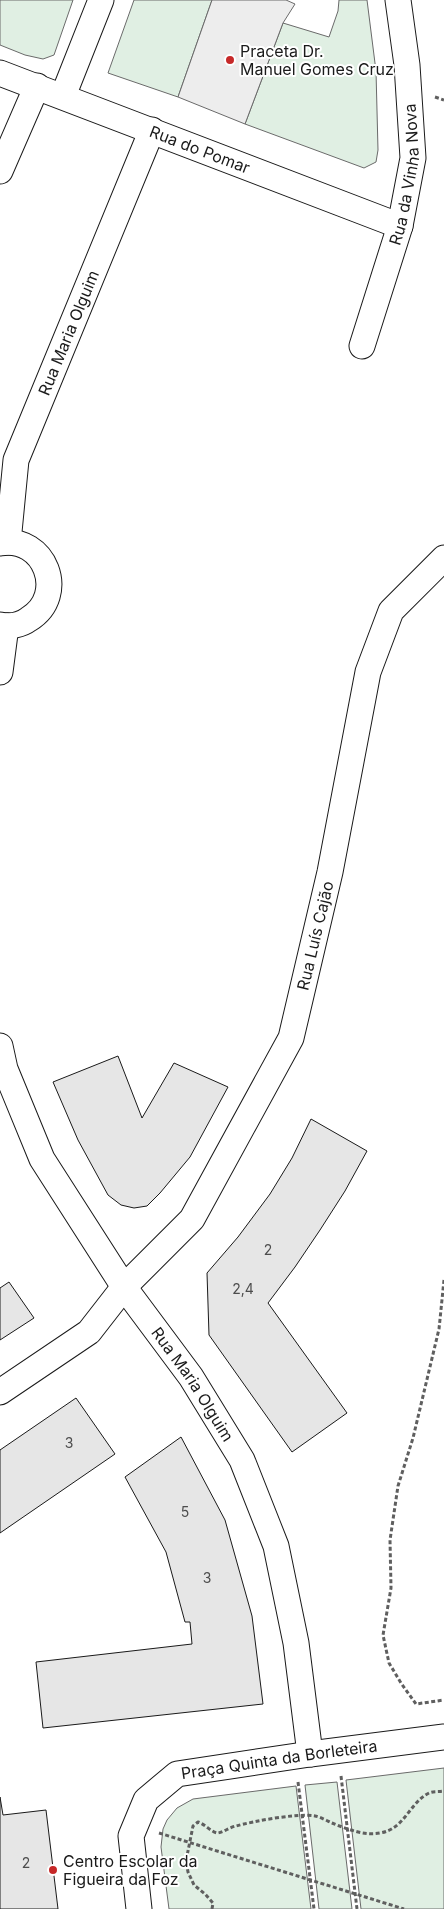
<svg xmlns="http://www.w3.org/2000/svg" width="444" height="1909" viewBox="0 0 444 1909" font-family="Inter,sans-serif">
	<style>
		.green { fill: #e0efe3; stroke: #6a6a6a }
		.parking { fill: #ededed; stroke: #6a6a6a }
		.building { fill: #e6e6e6; stroke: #1a1a1a }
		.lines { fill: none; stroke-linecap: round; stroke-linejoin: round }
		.minor-casing { stroke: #1a1a1a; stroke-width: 27 }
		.path { stroke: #5f5f5f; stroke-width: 3; stroke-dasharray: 4 2.5; stroke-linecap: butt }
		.minor { stroke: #fff; stroke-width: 25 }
		.poi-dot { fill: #c62828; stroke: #fff; stroke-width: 2 }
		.labels { text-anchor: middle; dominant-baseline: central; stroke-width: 4; stroke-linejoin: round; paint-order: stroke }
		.number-label { font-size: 14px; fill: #4d4d4d }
		.poi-label { font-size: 16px; fill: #1a1a1a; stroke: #fff; text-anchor: start }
		.street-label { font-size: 16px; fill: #1a1a1a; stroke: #fff }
	</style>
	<rect width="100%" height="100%" fill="#fff"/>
	<g class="green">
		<polygon points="0,0 73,0 54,55 43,59 25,55 0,45"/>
		<polygon points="134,0 212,0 178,97 108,73"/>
		<polygon points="339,0 367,0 376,71 378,150 376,162 364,168 245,124 283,23 329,37 338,11"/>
		<polygon points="444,1768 444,1909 361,1909 346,1780"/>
		<polygon points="337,1782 352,1909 319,1909 305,1785"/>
		<polygon points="296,1786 311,1909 169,1909 161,1847 163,1829 167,1820 177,1808 193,1799"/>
	</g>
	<polygon class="parking" points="212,0 286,0 295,4 283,23 245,124 178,97"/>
	<g class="building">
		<polygon points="118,1056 142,1118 174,1063 228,1087 190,1157 160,1193 147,1206 134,1208 121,1205 108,1195 78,1140 53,1082"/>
		<polygon points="311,1119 367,1151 345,1191 320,1230 295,1267 268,1303 347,1413 292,1452 209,1335 207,1273 238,1237 270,1194 292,1158"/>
		<polygon points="9,1282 34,1318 0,1340 0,1288"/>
		<polygon points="76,1398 115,1454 0,1533 0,1450"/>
		<polygon points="181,1437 225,1520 252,1616 263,1704 43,1728 36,1662 192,1644 190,1622 185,1622 166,1552 125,1477"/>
		<polygon points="0,1797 3,1815 46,1810 58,1909 0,1909"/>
	</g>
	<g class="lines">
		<defs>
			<g id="minor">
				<path id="s1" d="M 0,73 L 400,226"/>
				<polyline points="63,96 101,0"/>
				<polyline points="0,171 37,86"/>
				<path id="s2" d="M 362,346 L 400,226 L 413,158 L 407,65 L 398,0"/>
				<path id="s3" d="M 8,542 L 16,460 L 152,130"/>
				<path d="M 0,543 C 45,535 68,595 29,619 C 21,625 10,627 0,625"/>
				<polyline points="0,672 6,626"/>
				<path id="s4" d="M 0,1046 L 5,1069 L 42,1159 L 124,1287 L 191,1377 L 242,1460 L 276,1546 L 296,1643 L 310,1754"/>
				<path id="s5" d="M 0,1392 L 89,1332 L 124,1287 L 192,1219 L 291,1038 L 330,872 L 368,672 L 391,611 L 444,558"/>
				<path id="s6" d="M 139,1909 L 131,1836 L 146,1800 L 177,1774 L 310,1754 L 444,1737"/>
			</g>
		</defs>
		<use href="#minor" class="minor-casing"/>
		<g class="path">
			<polyline points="435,97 444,100"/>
			<polyline points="444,1280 439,1329 413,1438 398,1486 390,1540 391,1588 383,1635 389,1663 401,1683 416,1704 444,1700"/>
			<polyline points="341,1776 357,1909"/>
			<polyline points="298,1782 314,1909"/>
			<polyline points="159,1833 404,1909"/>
			<path d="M 212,1909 L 213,1903 L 205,1894 L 194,1885 L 188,1872 L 186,1861 L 193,1826 L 198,1822 C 205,1824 212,1833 218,1833 C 224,1832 230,1827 236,1826 C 255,1821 296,1813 315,1816 C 321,1817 327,1821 332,1823 C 347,1829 364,1836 380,1833 C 405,1829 409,1803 429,1793 C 433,1791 439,1792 444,1791"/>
		</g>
		<use href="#minor" class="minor"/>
	</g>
	<g class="poi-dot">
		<circle cx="230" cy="60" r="5"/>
		<circle cx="53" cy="1870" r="5"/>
	</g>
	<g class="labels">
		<g class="number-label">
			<text x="268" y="1249">2</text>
			<text x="243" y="1288">2,4</text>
			<text x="69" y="1442">3</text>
			<text x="185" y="1511">5</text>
			<text x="207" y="1577">3</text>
			<text x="26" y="1862">2</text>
		</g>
		<g class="poi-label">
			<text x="240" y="51">Praceta Dr.<tspan x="240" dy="18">Manuel Gomes Cruz</tspan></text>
			<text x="63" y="1861">Centro Escolar da<tspan x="63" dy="18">Figueira da Foz</tspan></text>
		</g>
		<g class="street-label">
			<text stroke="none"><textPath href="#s1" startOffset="214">Rua do Pomar</textPath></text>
			<text stroke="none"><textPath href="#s2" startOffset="178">Rua da Vinha Nova</textPath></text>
			<text stroke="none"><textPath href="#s3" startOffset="220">Rua Maria Olguim</textPath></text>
			<text stroke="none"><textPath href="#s5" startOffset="572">Rua Luís Cajão</textPath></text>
			<text stroke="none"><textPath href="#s4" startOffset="392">Rua Maria Olguim</textPath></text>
			<text stroke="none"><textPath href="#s6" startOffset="256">Praça Quinta da Borleteira</textPath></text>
		</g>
	</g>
</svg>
